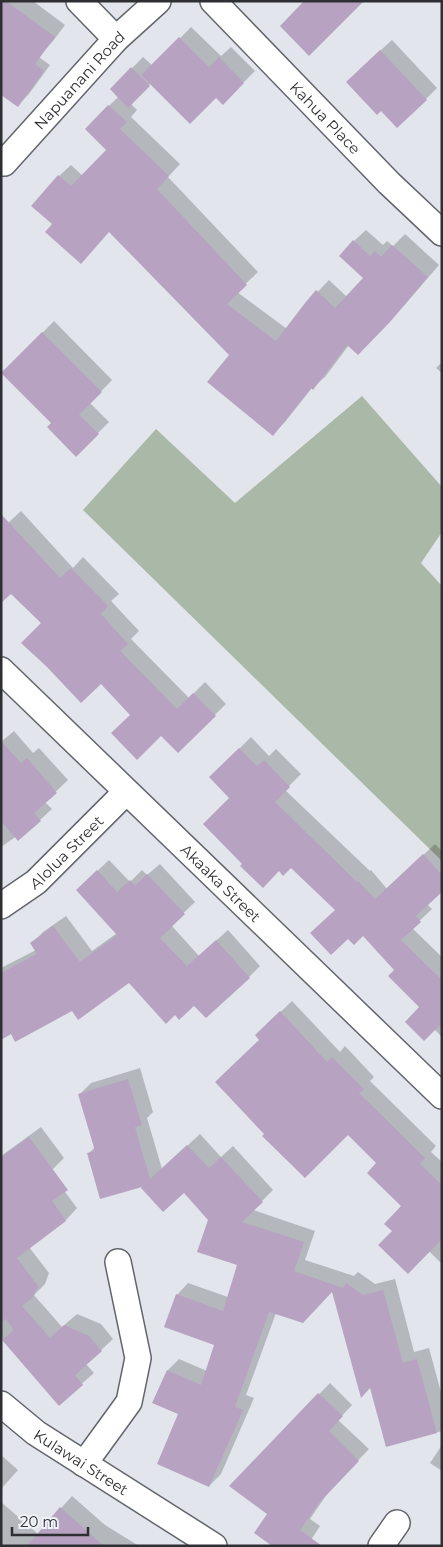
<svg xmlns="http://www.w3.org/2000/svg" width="443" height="1547" viewBox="0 0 443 1547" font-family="Montserrat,sans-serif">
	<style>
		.green { fill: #aab8a7 }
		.shadow { fill: #0003 }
		.building { fill: #b7a3c1 }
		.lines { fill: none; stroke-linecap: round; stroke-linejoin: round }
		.minor-casing { stroke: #62656b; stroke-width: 28 }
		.minor { stroke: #fff; stroke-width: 25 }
		.labels { text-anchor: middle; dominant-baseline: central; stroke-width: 4; stroke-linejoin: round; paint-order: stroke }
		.street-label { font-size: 15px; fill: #2e2f32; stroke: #eff2f9 }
	</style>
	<rect width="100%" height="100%" fill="#e2e5ec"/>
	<polygon class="green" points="362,396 442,487 442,532 421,563 442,586 442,861 83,510 156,429 235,503"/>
	<g class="shadow">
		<polygon points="1,1 33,1 65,25 53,41 42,53"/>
		<polygon points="191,27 221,56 231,47 255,71 223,103 216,96 151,83 131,104 137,110 131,117 180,164 168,177 258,272 237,292 287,329 306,304 329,280 347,297 365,278 354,241 366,230 383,245 387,241 393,246 405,234 439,265 401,309 349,345 325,377 312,388 285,422 273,434 230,355 110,231 54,224 59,176 71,165 83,176 108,149 86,129 119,96 112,89 143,57 153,66"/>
		<polygon points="1,30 50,65 29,94 18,105"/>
		<polygon points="392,40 437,88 426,99 359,70"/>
		<polygon points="54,321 112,380 90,403 109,422 76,455 53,423 3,373"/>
		<polygon points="442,362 442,373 436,368"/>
		<polygon points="21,511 73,568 83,557 119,594 111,601 139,631 131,639 189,698 205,682 226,704 178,751 161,734 131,715 7,524"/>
		<polygon points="14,731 33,753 39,748 68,780 45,802 52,809 40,820 1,847 1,742"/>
		<polygon points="251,737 269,756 276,749 301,774 285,790 370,871 371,870 387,889 435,844 442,851 442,890 427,904 432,909 412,928 442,957 442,1037 434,1029 421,1007 396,970 363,935 291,866 279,870 244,864 231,798 211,777"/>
		<polygon points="109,860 130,882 142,870 147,875 160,864 195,902 171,925 199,956 228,930 260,966 249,977 175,1014 129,981 72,1009 11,1033 1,1038 1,968 36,950 32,944 43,932 66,916 92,951 117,933 77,890"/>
		<polygon points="292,1001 340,1052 345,1046 374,1077 370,1081 436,1146 431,1152 442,1162 442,1264 429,1251 394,1231 403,1206 378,1163 261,1040 268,1024"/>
		<polygon points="140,1068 153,1112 147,1118 162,1169 200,1134 221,1157 233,1146 273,1190 253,1210 315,1231 305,1260 354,1276 358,1272 375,1284 395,1279 414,1352 429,1348 442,1396 442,1431 386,1446 371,1386 332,1291 276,1313 246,1395 254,1398 221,1474 209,1486 180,1414 168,1370 179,1359 207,1371 216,1345 177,1295 188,1283 228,1297 239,1264 209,1219 184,1191 147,1184 88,1154 95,1147 79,1095 91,1083"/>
		<polygon points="41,1127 64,1158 53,1169 1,1184 1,1156"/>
		<polygon points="54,1177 77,1208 66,1220 29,1247 49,1273 45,1284 34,1295 62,1327 77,1314 101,1324 113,1339 86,1364 94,1373 59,1404 1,1337 1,1224"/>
		<polygon points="330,1383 352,1405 338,1420 369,1449 329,1491 310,1519 320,1526 307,1546 269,1513 230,1486"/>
		<polygon points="442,1445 442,1471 430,1463"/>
		<polygon points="1,1455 18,1470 1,1489"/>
		<polygon points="72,1496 105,1525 139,1546 1,1546 1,1502 38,1534"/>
	</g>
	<g class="building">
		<polygon points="1,1 6,1 55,37 35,64 44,71 18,107 1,95"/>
		<polygon points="304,1 364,1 309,56 280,26"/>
		<polygon points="179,37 209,67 219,57 244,83 223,105 216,98 190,124 141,75"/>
		<polygon points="380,50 427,100 397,128 381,111 377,115 346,82"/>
		<polygon points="131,67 150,86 128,108 110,89"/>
		<polygon points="108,105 127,122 120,129 169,176 157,189 247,285 227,304 276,341 305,303 316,290 335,308 363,278 339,256 353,240 370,256 375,251 381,257 392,245 428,277 390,322 358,355 347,345 313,390 311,388 273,436 207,382 229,355 109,232 81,264 45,232 52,224 31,206 58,175 71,186 106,150 85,129"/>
		<polygon points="42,332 102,392 79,415 99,434 76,457 47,427 51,423 1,373"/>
		<polygon points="1,514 60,578 71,568 108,606 101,614 128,644 120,651 177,709 193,693 216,716 178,753 161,736 137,760 111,733 130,715 101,684 81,703 47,667 21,643 41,623 11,594 1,603"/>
		<polygon points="1,741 21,763 27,758 57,793 34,813 41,821 18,841 1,821"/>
		<polygon points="239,748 257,766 264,760 290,787 275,802 357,882 358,881 375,899 423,854 442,875 442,892 416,916 421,922 401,940 442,980 442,1029 439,1026 424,1041 405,1022 419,1007 388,976 394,970 363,936 354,945 348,939 331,955 310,933 335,910 291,868 283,876 279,871 263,888 240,866 242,864 203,824 229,798 209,777"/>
		<polygon points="97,870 117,892 130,880 135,886 147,874 185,914 160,938 187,966 216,940 250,978 206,1018 194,1006 179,1020 175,1015 166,1024 129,983 78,1020 72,1011 15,1042 11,1034 1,1040 1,973 37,954 30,943 53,926 80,962 117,935 76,890"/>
		<polygon points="280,1011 327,1062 332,1057 364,1089 359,1093 425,1158 420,1164 442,1185 442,1239 408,1274 378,1245 392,1231 384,1224 401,1206 367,1173 376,1163 348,1135 305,1178 262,1136 264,1134 215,1082 259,1040 255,1035"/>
		<polygon points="128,1079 142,1125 135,1127 150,1179 187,1145 209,1168 221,1157 263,1202 242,1222 304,1242 294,1271 343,1288 346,1283 363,1295 383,1290 403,1363 417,1359 437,1433 386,1447 370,1388 361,1398 332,1292 303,1323 269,1312 235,1407 243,1410 209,1487 157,1464 178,1414 152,1403 167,1370 201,1385 214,1345 164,1327 176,1294 223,1311 237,1265 197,1252 208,1220 184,1193 163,1212 141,1188 142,1187 100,1199 87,1153 95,1151 78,1094"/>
		<polygon points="29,1137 68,1190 52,1201 66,1221 17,1258 38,1286 33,1297 22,1306 50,1338 64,1325 89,1336 102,1351 75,1375 83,1385 59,1406 2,1340 14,1330 6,1319 1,1322 1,1157"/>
		<polygon points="318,1393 343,1416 329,1431 359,1461 319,1503 300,1530 322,1546 272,1546 254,1533 267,1514 229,1486"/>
		<polygon points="60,1507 104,1546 27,1546"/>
	</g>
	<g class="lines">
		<defs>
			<g id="minor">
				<polyline points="79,1 116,39"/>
				<path id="s1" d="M 213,1 L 389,183 L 442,233"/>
				<path id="s2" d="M 4,163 L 116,39 L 158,1"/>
				<path id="s3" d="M 1,670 L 442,1096"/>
				<path id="s4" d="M 1,906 L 36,882 L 126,792"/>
				<path id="s5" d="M 1,1404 L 36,1433 L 214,1546"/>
				<polyline points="84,1464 129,1402 138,1358 118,1262"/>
				<polyline points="381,1546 397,1523"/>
			</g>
		</defs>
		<use href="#minor" class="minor-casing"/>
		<use href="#minor" class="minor"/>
	</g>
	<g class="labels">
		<g class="street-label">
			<text stroke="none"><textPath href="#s2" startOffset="112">Napuanani Road</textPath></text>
			<text stroke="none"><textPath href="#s1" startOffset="162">Kahua Place</textPath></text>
			<text stroke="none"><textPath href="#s4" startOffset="85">Alolua Street</textPath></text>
			<text stroke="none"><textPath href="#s3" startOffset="306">Akaaka Street</textPath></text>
			<text stroke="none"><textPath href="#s5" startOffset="99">Kulawai Street</textPath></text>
		</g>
	</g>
	<rect width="443" height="1547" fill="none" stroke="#2e2f32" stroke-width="5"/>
	<path d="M12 1527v8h76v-8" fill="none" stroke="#2e2f32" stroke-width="2.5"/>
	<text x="20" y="1527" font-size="15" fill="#2e2f32" stroke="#eff2f9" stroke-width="4" paint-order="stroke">20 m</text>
</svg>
